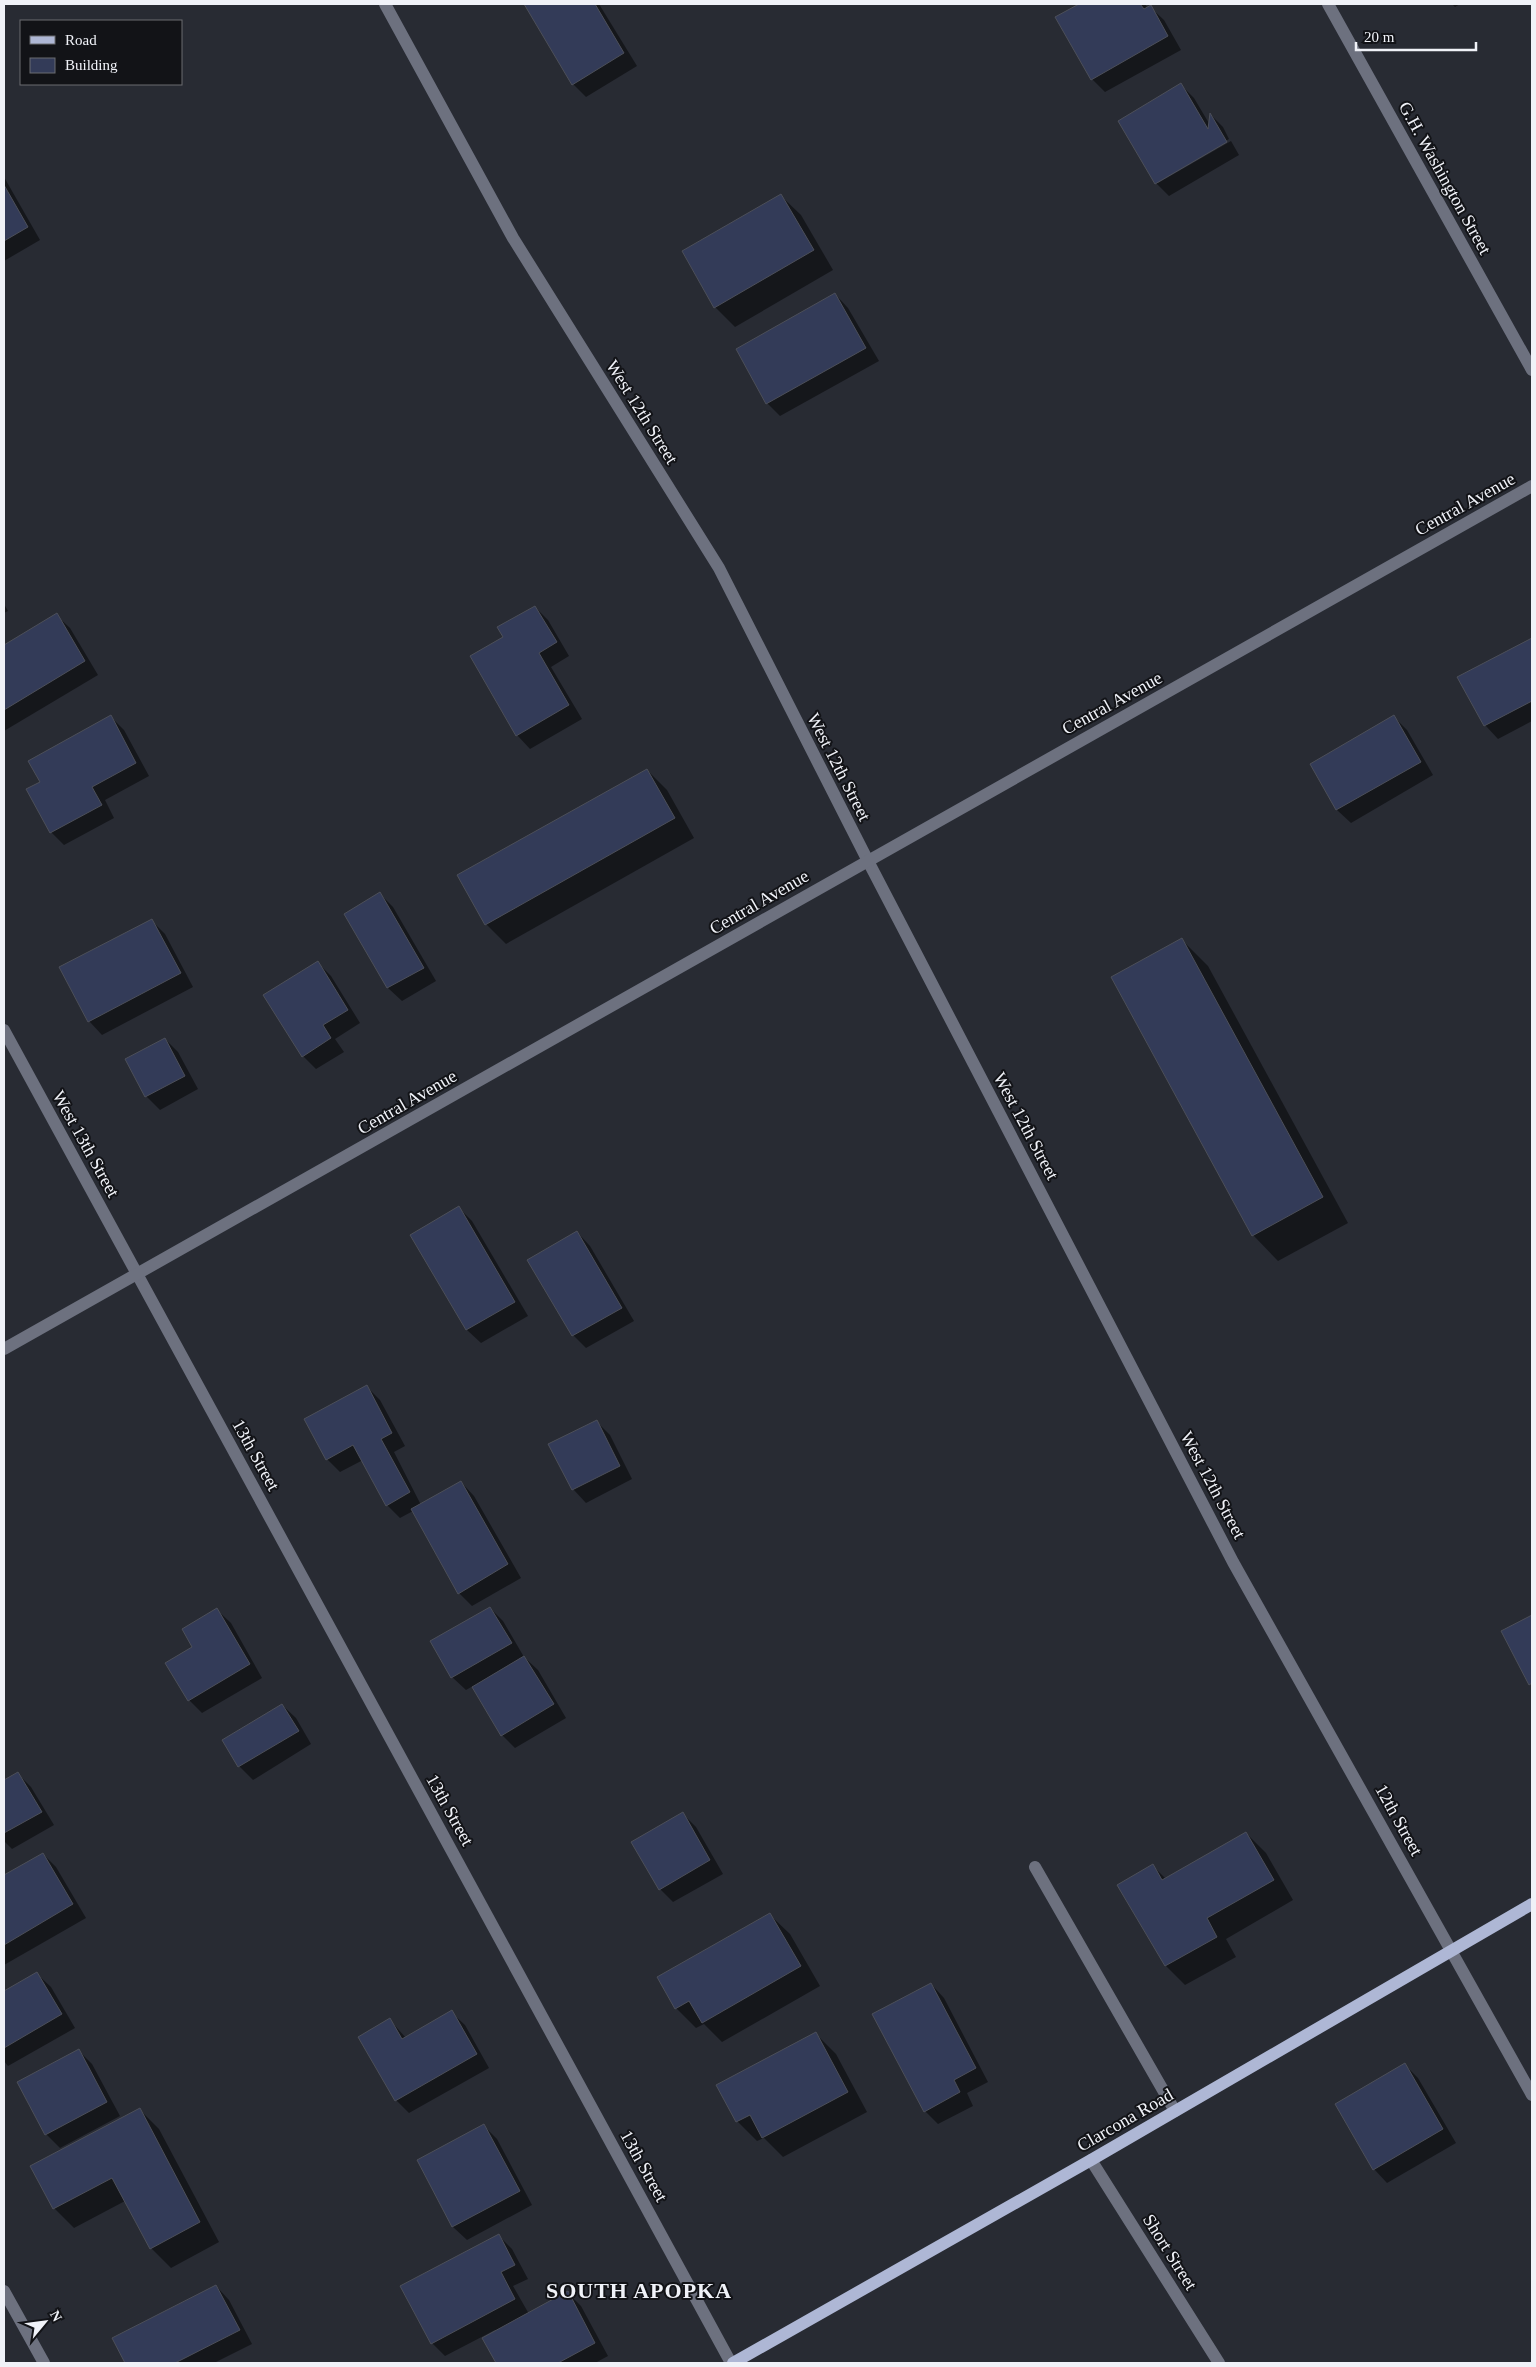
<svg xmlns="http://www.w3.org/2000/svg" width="1536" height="2367" viewBox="0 0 1536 2367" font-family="'Times New Roman',serif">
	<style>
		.shadow { fill: #0007 }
		.building { fill: #333b58; stroke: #4c4f59 }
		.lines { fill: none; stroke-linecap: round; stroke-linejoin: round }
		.minor { stroke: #6d717f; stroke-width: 12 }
		.major { stroke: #aeb7d5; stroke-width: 12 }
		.labels { text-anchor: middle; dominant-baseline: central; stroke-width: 4; stroke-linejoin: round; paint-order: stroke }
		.street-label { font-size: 18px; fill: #f0f2f8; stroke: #121317 }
		.district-label { font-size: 22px; font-weight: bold; letter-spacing: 1px; fill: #f0f2f8; stroke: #121317 }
	</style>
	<rect width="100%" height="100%" fill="#282b33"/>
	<g class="shadow">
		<polygon points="526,4 599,4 637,66 586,97 573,84"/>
		<polygon points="1081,4 1145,4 1148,9 1150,7 1164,20 1181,50 1105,92 1092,79 1057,18"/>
		<polygon points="1452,4 1460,4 1455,7"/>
		<polygon points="1181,85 1194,98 1210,125 1211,115 1223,127 1229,139 1158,180 1158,183 1231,141 1239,155 1169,196 1156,183"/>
		<polygon points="4,177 40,240 4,261"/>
		<polygon points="781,196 801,215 833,270 735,327 715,307"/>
		<polygon points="835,294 848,308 879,361 780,416 767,403"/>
		<polygon points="4,604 8,611 4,613"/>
		<polygon points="535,607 548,620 569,656 551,667 582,719 530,749 517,735 504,638"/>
		<polygon points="56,615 70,628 98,675 4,731 4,647"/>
		<polygon points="1532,640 1532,721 1498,739 1485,725 1459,678"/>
		<polygon points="111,717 124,730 149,776 105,800 114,818 64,845 51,832 41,783"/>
		<polygon points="1394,717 1407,730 1433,775 1351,823 1337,810 1312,764"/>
		<polygon points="647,770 667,790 694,838 506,944 486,924"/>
		<polygon points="380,894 393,907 436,981 402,1001 388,988 345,914"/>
		<polygon points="152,921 165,934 193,987 102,1035 89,1021"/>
		<polygon points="1182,940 1208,966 1348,1223 1278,1261 1253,1235"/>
		<polygon points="318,963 331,976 360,1023 335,1039 344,1052 316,1069 303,1056"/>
		<polygon points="165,1039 178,1052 198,1089 160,1110 146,1096 127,1060"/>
		<polygon points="459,1208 472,1221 528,1316 481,1343 467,1330 412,1235"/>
		<polygon points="577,1232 590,1246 634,1321 586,1348 573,1335"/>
		<polygon points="367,1387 380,1400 405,1446 394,1452 421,1505 461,1482 474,1496 521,1578 472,1606 459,1593 413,1511 400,1518 387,1505 363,1460 340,1472 327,1459"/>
		<polygon points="596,1421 610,1435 632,1479 586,1503 573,1489"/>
		<polygon points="490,1608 503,1621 524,1657 538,1670 566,1718 515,1748 502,1735 473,1686 466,1690 452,1677"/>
		<polygon points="217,1610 231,1623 262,1678 202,1713 189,1700"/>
		<polygon points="1532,1616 1532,1686 1502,1632"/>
		<polygon points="282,1705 296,1718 311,1744 253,1780 239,1766 224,1740"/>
		<polygon points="18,1774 31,1787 54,1825 12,1849 4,1841 4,1782"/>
		<polygon points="683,1814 696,1827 723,1874 673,1902 660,1889"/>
		<polygon points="1246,1833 1266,1853 1293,1900 1226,1939 1236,1957 1185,1985 1166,1966 1119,1885 1153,1866 1166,1879"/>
		<polygon points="43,1854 56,1867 86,1918 4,1965 4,1877"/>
		<polygon points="770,1915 790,1934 820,1986 722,2042 704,2024 696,2028 676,2008"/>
		<polygon points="37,1974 51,1987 75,2028 8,2066 4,2061 4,1993"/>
		<polygon points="931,1984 944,1998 988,2082 967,2093 973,2106 938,2124 925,2111"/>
		<polygon points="451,2012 465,2025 489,2068 409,2113 396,2100 390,2020 406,2038"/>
		<polygon points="816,2034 836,2054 867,2112 783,2157 764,2138 757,2141 737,2121"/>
		<polygon points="79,2051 92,2064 120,2116 60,2148 46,2134 19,2083"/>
		<polygon points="1405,2065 1418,2078 1456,2143 1387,2183 1374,2169"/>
		<polygon points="139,2109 159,2129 219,2242 171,2268 151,2248 125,2201 74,2228 54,2208"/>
		<polygon points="484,2126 497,2139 532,2205 467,2240 453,2227 418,2161"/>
		<polygon points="499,2236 512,2249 528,2279 513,2286 529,2314 568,2293 581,2306 608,2356 595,2363 498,2363 484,2338 496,2332 495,2330 445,2356 432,2343"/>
		<polygon points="216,2286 229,2300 252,2344 214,2363 127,2363 114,2338"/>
	</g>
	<g class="building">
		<polygon points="524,4 595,4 624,53 572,85"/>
		<polygon points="1079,4 1140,4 1144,9 1151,5 1168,36 1091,80 1055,17"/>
		<polygon points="1181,83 1208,129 1210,113 1227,142 1155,184 1118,121"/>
		<polygon points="4,185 28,227 4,241"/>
		<polygon points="781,194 814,250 714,308 682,251"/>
		<polygon points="835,293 866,348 766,404 736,349"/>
		<polygon points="535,606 557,642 539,653 569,705 516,736 470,656 503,637 497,627"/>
		<polygon points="57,613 85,661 4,710 4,645"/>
		<polygon points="1532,638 1532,701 1484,726 1457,677"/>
		<polygon points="111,715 136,763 92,787 102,805 50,833 26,789 40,782 28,761"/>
		<polygon points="1394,715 1421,762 1336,810 1310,764"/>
		<polygon points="647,769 675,818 485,925 457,875"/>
		<polygon points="380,892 424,968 387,988 344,914"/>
		<polygon points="152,919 181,973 88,1022 59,967"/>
		<polygon points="1182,938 1323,1197 1252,1236 1111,977"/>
		<polygon points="318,961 348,1010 323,1025 331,1038 302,1057 263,995"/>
		<polygon points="165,1038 185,1076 145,1097 125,1059"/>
		<polygon points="459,1206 515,1302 466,1330 410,1235"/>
		<polygon points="577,1231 622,1308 572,1336 527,1260"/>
		<polygon points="367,1385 392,1433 381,1439 410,1492 386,1506 353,1445 326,1460 304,1419"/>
		<polygon points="597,1420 620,1466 572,1490 548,1444"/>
		<polygon points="461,1481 508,1564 458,1594 411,1509"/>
		<polygon points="490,1607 512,1643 451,1678 430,1641"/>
		<polygon points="217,1608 250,1664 188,1701 165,1663 192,1647 182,1629"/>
		<polygon points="1532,1615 1532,1683 1529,1685 1501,1631"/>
		<polygon points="524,1656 554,1704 501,1736 472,1687"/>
		<polygon points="282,1704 299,1731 238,1767 222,1740"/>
		<polygon points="18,1772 42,1812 4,1833 4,1780"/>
		<polygon points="683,1812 710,1860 659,1890 631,1842"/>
		<polygon points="1246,1832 1274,1880 1207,1918 1217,1937 1165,1966 1117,1885 1153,1864 1162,1880"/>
		<polygon points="43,1853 73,1904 4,1945 4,1875"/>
		<polygon points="770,1913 801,1966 702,2023 689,2001 675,2009 657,1977"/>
		<polygon points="37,1972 62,2014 4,2048 4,1991"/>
		<polygon points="931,1983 976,2068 954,2080 960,2092 924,2112 872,2014"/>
		<polygon points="452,2010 477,2054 395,2101 358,2037 390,2018 402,2039"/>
		<polygon points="816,2032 848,2092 762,2138 750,2115 736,2122 716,2085"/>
		<polygon points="79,2049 107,2102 45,2135 17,2082"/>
		<polygon points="1405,2063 1443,2129 1373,2170 1335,2104"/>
		<polygon points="140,2108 200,2222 150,2249 112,2178 53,2209 30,2166"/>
		<polygon points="484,2124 520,2191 452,2227 417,2160"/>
		<polygon points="499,2234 515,2265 501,2272 515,2299 431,2344 400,2286"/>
		<polygon points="216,2285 240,2330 175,2363 125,2363 112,2338"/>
		<polygon points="568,2291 595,2343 558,2363 496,2363 482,2338"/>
	</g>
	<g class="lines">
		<g class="minor">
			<polyline points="385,4 513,238 719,568 868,861 1233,1562 1532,2095"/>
			<polyline points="1328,4 1532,370"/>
			<polyline points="4,1030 731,2363"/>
			<polyline points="4,1349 1532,486"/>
			<polyline points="1035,1867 1175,2111"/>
			<polyline points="1091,2160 1219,2363"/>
			<polyline points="4,2291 44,2363"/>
		</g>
		<polyline class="major" points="733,2363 1091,2160 1532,1904"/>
	</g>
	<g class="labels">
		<g class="street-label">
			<text transform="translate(1445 178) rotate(61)">G.H. Washington Street</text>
			<text transform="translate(642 412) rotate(58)">West 12th Street</text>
			<text transform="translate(1465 504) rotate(-29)">Central Avenue</text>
			<text transform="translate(1112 703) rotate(-29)">Central Avenue</text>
			<text transform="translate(839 767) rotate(63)">West 12th Street</text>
			<text transform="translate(759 902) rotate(-30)">Central Avenue</text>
			<text transform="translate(407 1102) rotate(-30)">Central Avenue</text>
			<text transform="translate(1026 1126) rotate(62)">West 12th Street</text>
			<text transform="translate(86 1144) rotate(61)">West 13th Street</text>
			<text transform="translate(256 1455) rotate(61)">13th Street</text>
			<text transform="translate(1213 1485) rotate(62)">West 12th Street</text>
			<text transform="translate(450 1810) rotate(61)">13th Street</text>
			<text transform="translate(1399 1820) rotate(61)">12th Street</text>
			<text transform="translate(1125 2120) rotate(-30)">Clarcona Road</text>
			<text transform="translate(644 2166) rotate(61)">13th Street</text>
			<text transform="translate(1170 2252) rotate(58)">Short Street</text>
		</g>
		<g class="district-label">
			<text x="639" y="2290">SOUTH APOPKA</text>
		</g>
	</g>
	<rect width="1536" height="2367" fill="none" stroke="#f0f2f8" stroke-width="10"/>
	<rect x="20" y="20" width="162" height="65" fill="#121317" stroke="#6b6c71"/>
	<rect x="30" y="36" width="25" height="8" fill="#aeb7d5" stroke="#6b6c71"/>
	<text x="65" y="45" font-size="15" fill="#f0f2f8">Road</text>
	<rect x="30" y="58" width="25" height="15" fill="#333b58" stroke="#6b6c71"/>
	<text x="65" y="70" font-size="15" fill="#f0f2f8">Building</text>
	<g transform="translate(45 2322) rotate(61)" stroke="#121317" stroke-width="4" paint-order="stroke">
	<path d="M0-4L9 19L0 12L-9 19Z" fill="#f0f2f8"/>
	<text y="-8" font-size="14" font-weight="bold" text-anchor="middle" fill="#f0f2f8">N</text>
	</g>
	<path d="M1356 42v8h120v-8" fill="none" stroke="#f0f2f8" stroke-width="2.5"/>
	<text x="1364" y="42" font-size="15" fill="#f0f2f8" stroke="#121317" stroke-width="4" paint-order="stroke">20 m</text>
</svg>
